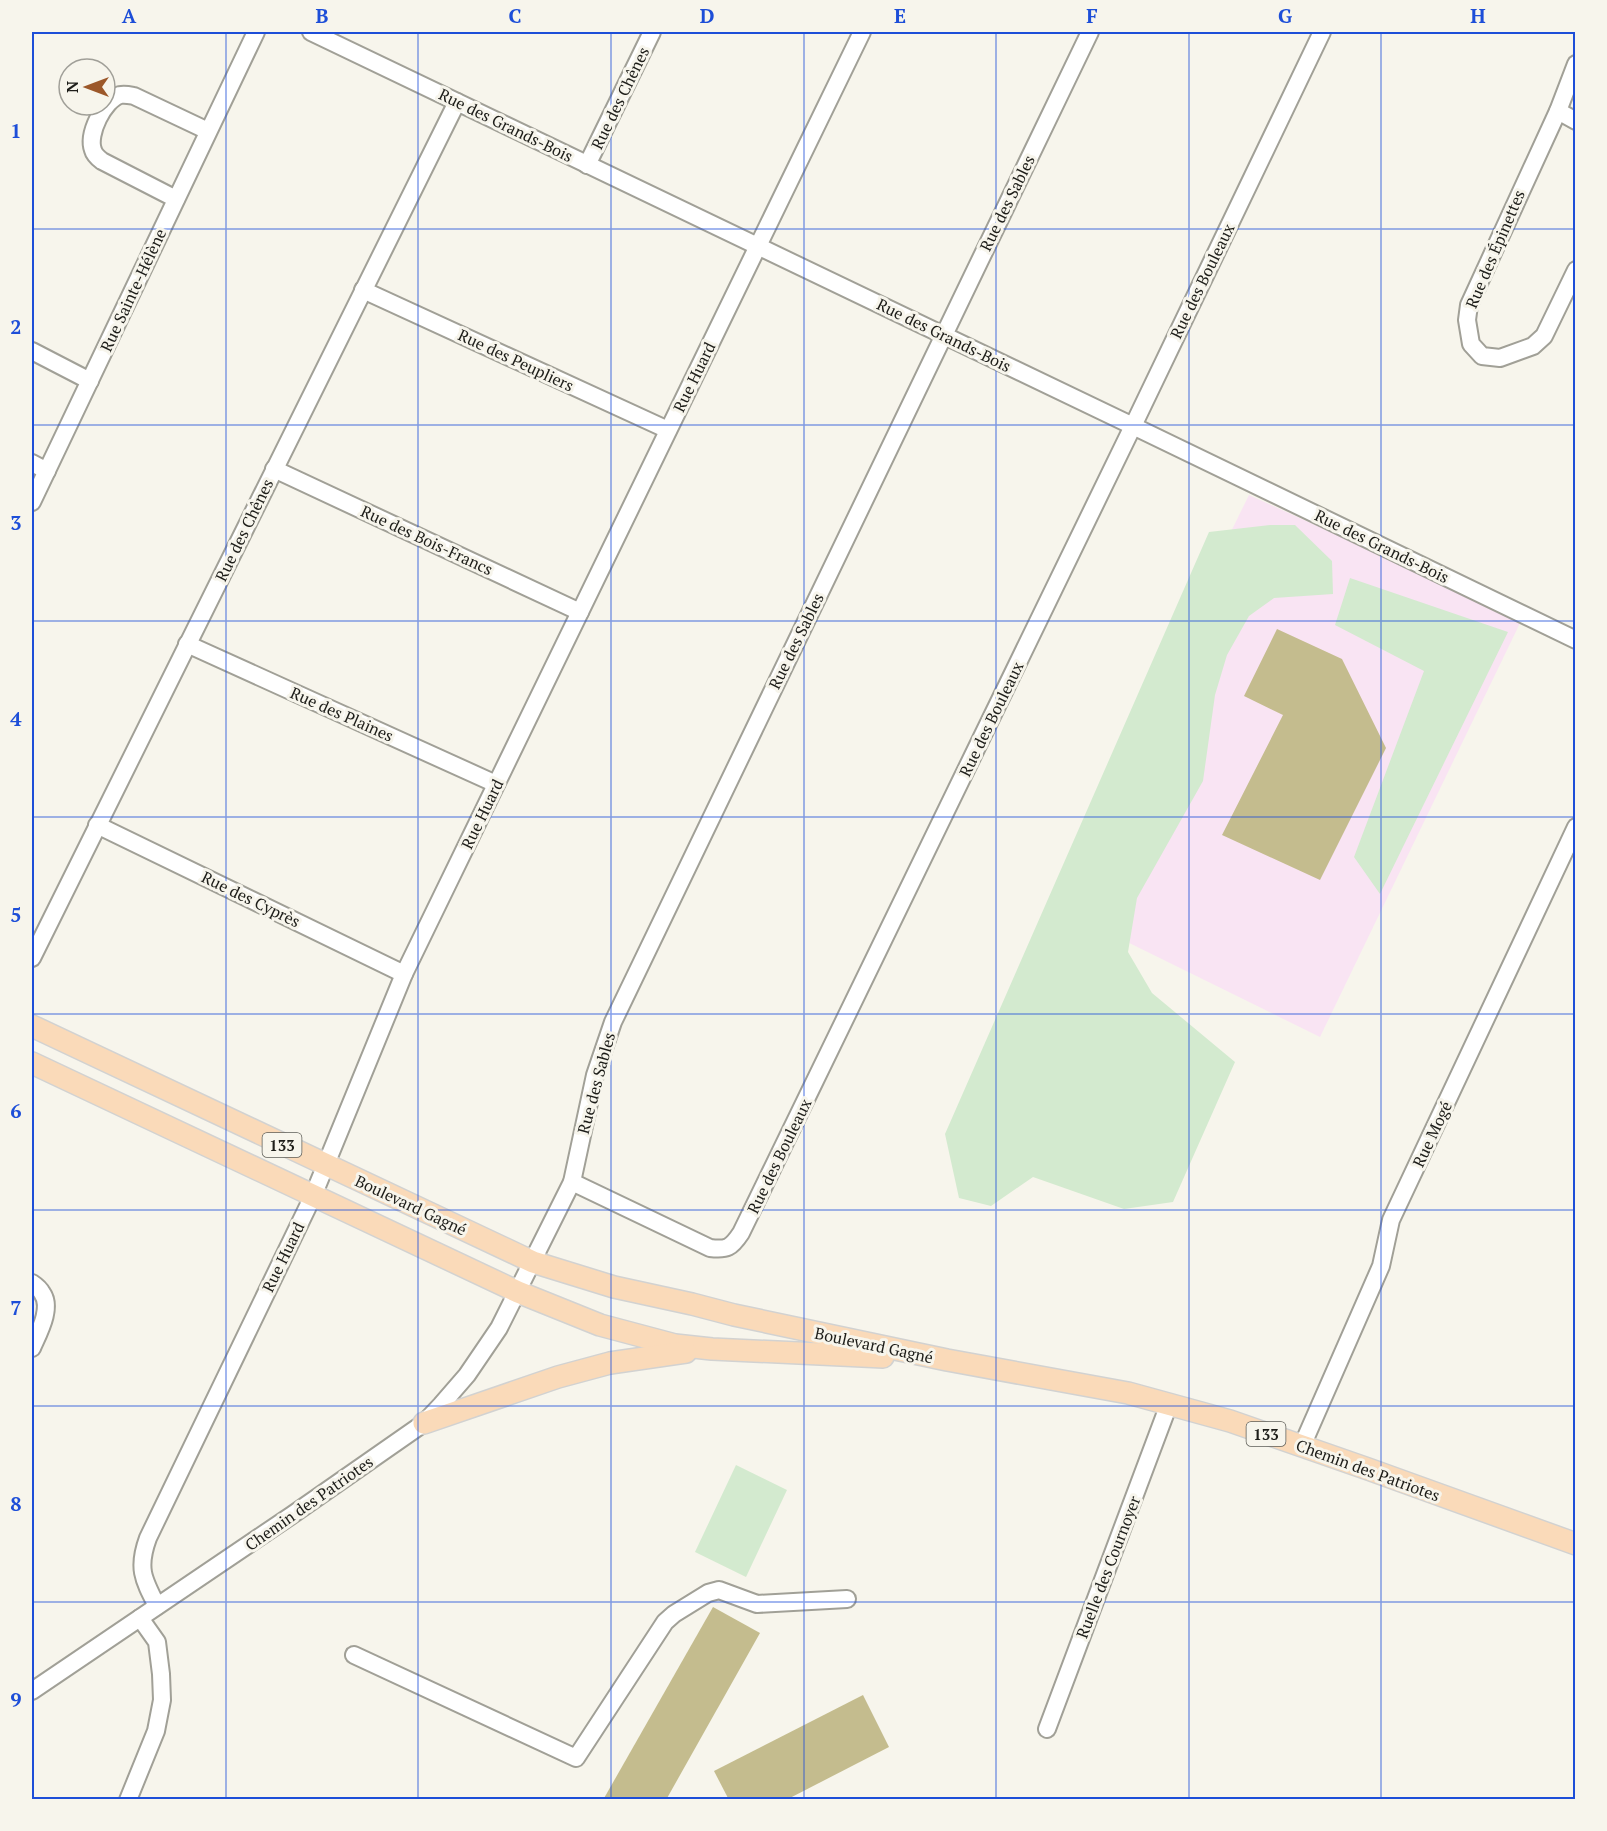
<svg xmlns="http://www.w3.org/2000/svg" width="1607" height="1831" viewBox="0 0 1607 1831" font-family="'PT Serif',serif">
	<style>
		.education { fill: #f9e4f3 }
		.green { fill: #d3eacf }
		.building { fill: #c4bc8e }
		.lines { fill: none; stroke-linecap: round; stroke-linejoin: round }
		.minor-casing { stroke: #a1a097; stroke-width: 20 }
		.major-casing { stroke: #d2d2d1; stroke-width: 24 }
		.minor { stroke: #fff; stroke-width: 16 }
		.major { stroke: #fadab9; stroke-width: 21 }
		.grid { fill: none; stroke: #1d4ed8; stroke-width: 1.5; stroke-opacity: 0.55 }
		.labels { text-anchor: middle; dominant-baseline: central; stroke-width: 6; stroke-linejoin: round; paint-order: stroke }
		.shield { fill: #f7f5ec; stroke: #5e5e58; stroke-width: 1.5 }
		.shield-label { font-size: 15px; font-weight: bold; fill: #1d1d19 }
		.street-label { font-size: 16px; fill: #1d1d19; stroke: #f7f5ec }
		.neatline { fill: none; stroke: #1d4ed8; stroke-width: 2 }
		.grid-label { font-size: 20px; text-anchor: middle; font-weight: bold; fill: #1d4ed8 }
	</style>
	<rect width="100%" height="100%" fill="#f7f5ec"/>
	<polygon class="education" points="1249,495 1522,619 1320,1037 1048,903"/>
	<g class="green">
		<polygon points="1270,525 1295,525 1332,561 1333,594 1274,598 1249,616 1227,655 1215,695 1203,781 1137,898 1128,952 1152,993 1235,1062 1173,1202 1124,1209 1033,1177 991,1206 959,1198 945,1134 1209,532"/>
		<polygon points="1350,578 1508,632 1380,894 1354,857 1424,671 1335,625"/>
		<polygon points="736,1465 787,1490 746,1577 695,1552"/>
	</g>
	<g class="building">
		<polygon points="1277,629 1342,659 1386,748 1320,880 1222,835 1283,715 1244,696"/>
		<polygon points="713,1607 760,1633 666,1800 603,1800"/>
		<polygon points="863,1695 889,1747 786,1800 729,1800 714,1771"/>
	</g>
	<g class="lines">
		<defs>
			<g id="minor">
				<polyline points="311,32 1133,426 1576,640"/>
				<polyline points="1576,64 1558,111 1469,305 1467,320 1471,344 1482,356 1500,358 1533,346 1544,336 1576,270"/>
				<polyline points="1558,111 1576,121"/>
				<polyline points="587,165 652,32"/>
				<path d="M 176,199 L 102,161 C 98,158 94,154 93,150 C 87,134 104,100 120,95 C 125,94 129,95 134,96 L 208,131"/>
				<polyline points="363,290 668,430"/>
				<polyline points="32,351 90,381"/>
				<polyline points="32,463 47,471"/>
				<polyline points="274,469 580,612"/>
				<polyline points="32,502 256,32"/>
				<polyline points="187,644 496,784"/>
				<polyline points="97,825 404,974"/>
				<polyline points="32,958 457,102"/>
				<path d="M 572,1182 L 710,1248 C 727,1250 731,1248 741,1233 L 1133,426 L 1322,32"/>
				<path d="M 32,1283 C 35,1285 40,1289 42,1293 C 53,1308 38,1334 32,1348"/>
				<polyline points="1302,1446 1381,1266 1391,1220 1576,827"/>
				<path d="M 157,1606 C 143,1579 137,1568 148,1538 L 313,1196 L 404,974 L 862,32"/>
				<polyline points="354,1655 576,1758 665,1622 674,1614 708,1593 719,1590 757,1604 847,1599"/>
				<polyline points="32,1691 292,1515 424,1423 441,1405 467,1375 499,1328 572,1182 595,1075 613,1022 1090,32"/>
				<polyline points="1047,1729 1169,1404"/>
				<polyline points="128,1800 156,1731 162,1700 161,1674 157,1642 140,1618"/>
			</g>
			<g id="major">
				<polyline points="32,1026 533,1262 614,1287 692,1304 734,1315 947,1360 1128,1393 1230,1421 1368,1469 1576,1544"/>
				<polyline points="32,1063 518,1292 600,1325 675,1345 712,1349 883,1357"/>
				<polyline points="424,1423 558,1377 610,1363 686,1352"/>
			</g>
		</defs>
		<use href="#minor" class="minor-casing"/>
		<use href="#major" class="major-casing"/>
		<use href="#minor" class="minor"/>
		<use href="#major" class="major"/>
	</g>
	<path class="grid" d="M 226,32 L 226,1800M 418,32 L 418,1800M 611,32 L 611,1800M 804,32 L 804,1800M 996,32 L 996,1800M 1189,32 L 1189,1800M 1381,32 L 1381,1800M 32,229 L 1576,229M 32,425 L 1576,425M 32,621 L 1576,621M 32,817 L 1576,817M 32,1014 L 1576,1014M 32,1210 L 1576,1210M 32,1406 L 1576,1406M 32,1602 L 1576,1602"/>
	<g class="labels">
		<g class="shield">
			<rect x="262.5" y="1133" width="39" height="24" rx="4.5"/>
			<rect x="1246.5" y="1422" width="39" height="24" rx="4.5"/>
		</g>
		<g class="shield-label">
			<text x="282" y="1145">133</text>
			<text x="1266" y="1434">133</text>
		</g>
		<g class="street-label">
			<text transform="translate(620 98) rotate(-64)">Rue des Chênes</text>
			<text transform="translate(506 125) rotate(26)">Rue des Grands-Bois</text>
			<text transform="translate(1007 203) rotate(-64)">Rue des Sables</text>
			<text transform="translate(1495 249) rotate(-67)">Rue des Épinettes</text>
			<text transform="translate(1202 281) rotate(-64)">Rue des Bouleaux</text>
			<text transform="translate(133 290) rotate(-65)">Rue Sainte-Hélène</text>
			<text transform="translate(944 335) rotate(26)">Rue des Grands-Bois</text>
			<text transform="translate(516 360) rotate(25)">Rue des Peupliers</text>
			<text transform="translate(694 377) rotate(-64)">Rue Huard</text>
			<text transform="translate(244 530) rotate(-64)">Rue des Chênes</text>
			<text transform="translate(427 540) rotate(25)">Rue des Bois-Francs</text>
			<text transform="translate(1382 546) rotate(26)">Rue des Grands-Bois</text>
			<text transform="translate(796 641) rotate(-64)">Rue des Sables</text>
			<text transform="translate(342 714) rotate(24)">Rue des Plaines</text>
			<text transform="translate(991 719) rotate(-64)">Rue des Bouleaux</text>
			<text transform="translate(482 814) rotate(-64)">Rue Huard</text>
			<text transform="translate(251 899) rotate(26)">Rue des Cyprès</text>
			<text transform="translate(596 1083) rotate(-75)">Rue des Sables</text>
			<text transform="translate(1432 1134) rotate(-65)">Rue Mogé</text>
			<text transform="translate(779 1156) rotate(-64)">Rue des Bouleaux</text>
			<text transform="translate(411 1205) rotate(25)">Boulevard Gagné</text>
			<text transform="translate(283 1257) rotate(-64)">Rue Huard</text>
			<text transform="translate(874 1345) rotate(12)">Boulevard Gagné</text>
			<text transform="translate(1368 1470) rotate(20)">Chemin des Patriotes</text>
			<text transform="translate(309 1503) rotate(-35)">Chemin des Patriotes</text>
			<text transform="translate(1108 1567) rotate(-69)">Ruelle des Cournoyer</text>
		</g>
	</g>
	<rect width="1607" height="1831" fill="none" stroke="#f7f5ec" stroke-width="66"/>
	<g transform="translate(87 87) rotate(270)"><circle r="28" fill="#f7f5ec" stroke="#a09f98" stroke-width="1.5"/>
	<path d="M0-4.5L10 22L0 15L-10 22Z" fill="#9c582a"/>
	<text y="-9" font-size="16" font-weight="bold" text-anchor="middle" fill="#1d1d19">N</text>
	</g>
	<rect x="33" y="33" width="1541" height="1765" class="neatline"/>
	<g class="grid-label">
		<text x="129" y="23">A</text>
		<text x="322" y="23">B</text>
		<text x="515" y="23">C</text>
		<text x="707" y="23">D</text>
		<text x="900" y="23">E</text>
		<text x="1092" y="23">F</text>
		<text x="1285" y="23">G</text>
		<text x="1478" y="23">H</text>
		<text x="16" y="138">1</text>
		<text x="16" y="334">2</text>
		<text x="16" y="530">3</text>
		<text x="16" y="726">4</text>
		<text x="16" y="922">5</text>
		<text x="16" y="1118">6</text>
		<text x="16" y="1315">7</text>
		<text x="16" y="1511">8</text>
		<text x="16" y="1707">9</text>
	</g>
</svg>
